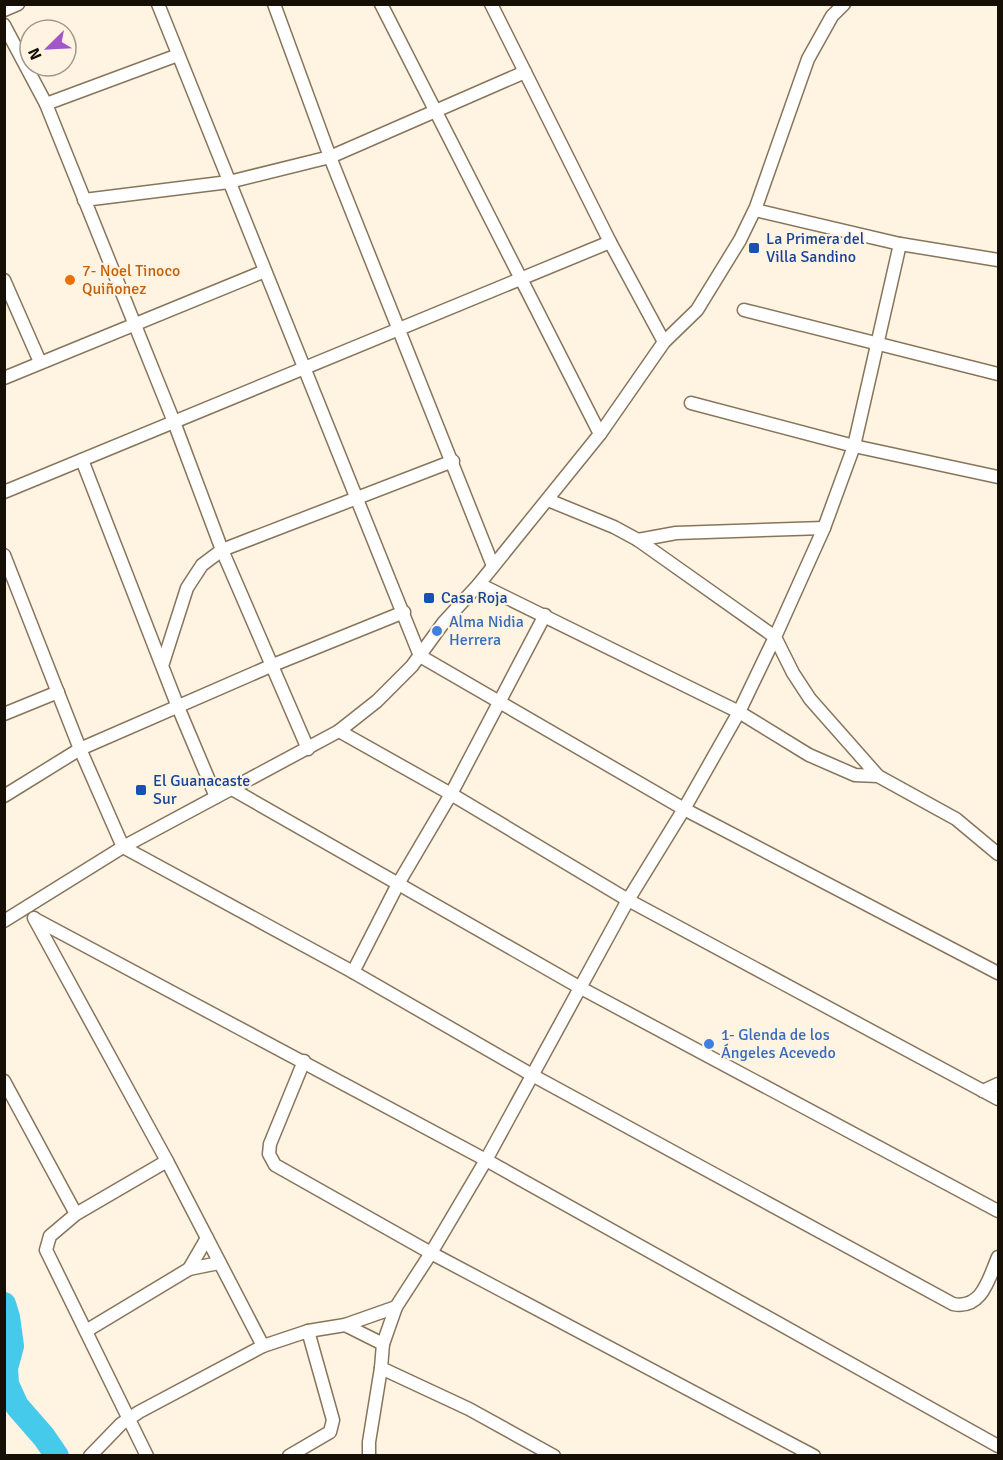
<svg xmlns="http://www.w3.org/2000/svg" width="1003" height="1460" viewBox="0 0 1003 1460" font-family="Signika,sans-serif">
	<style>
		.lines { fill: none; stroke-linecap: round; stroke-linejoin: round }
		.river { stroke: #46caeb; stroke-width: 24 }
		.minor-casing { stroke: #87755b; stroke-width: 15 }
		.minor { stroke: #fff; stroke-width: 12 }
		.transit-dot { fill: #1a4fb4; stroke: #fff3e2; stroke-width: 2 }
		.food-dot { fill: #e8710a; stroke: #fff3e2; stroke-width: 2 }
		.shop-dot { fill: #3f7fe0; stroke: #fff3e2; stroke-width: 2 }
		.labels { text-anchor: middle; dominant-baseline: central; stroke-width: 4.5; stroke-linejoin: round; paint-order: stroke }
		.transit-label { font-size: 16px; fill: #164399; stroke: #fff3e2; text-anchor: start }
		.food-label { font-size: 16px; fill: #c56008; stroke: #fff3e2; text-anchor: start }
		.shop-label { font-size: 16px; fill: #366cbe; stroke: #fff3e2; text-anchor: start }
	</style>
	<rect width="100%" height="100%" fill="#fff3e2"/>
	<g class="lines">
		<polyline class="river" points="4,1304 8,1317 12,1346 6,1368 7,1384 17,1406 44,1437 57,1456"/>
		<defs>
			<g id="minor">
				<polyline points="158,4 420,656 684,809 998,973"/>
				<polyline points="274,4 330,157 493,566"/>
				<polyline points="381,4 600,434"/>
				<polyline points="491,4 610,242 664,342"/>
				<polyline points="4,10 18,4"/>
				<polyline points="4,25 46,104 174,422 222,550 308,749"/>
				<polyline points="46,104 178,55"/>
				<polyline points="84,200 229,182 330,157 525,72"/>
				<polyline points="755,210 900,244 854,446 824,528 775,637 793,673 810,699 878,776"/>
				<polyline points="900,244 998,260"/>
				<polyline points="4,280 40,362"/>
				<polyline points="744,310 998,374"/>
				<polyline points="4,378 265,271"/>
				<polyline points="691,403 854,446 998,477"/>
				<polyline points="82,460 178,707 216,797"/>
				<polyline points="4,492 610,242"/>
				<polyline points="638,540 676,533 824,528"/>
				<path d="M 4,555 L 80,749 L 123,847 L 353,972 L 532,1075 L 953,1304 C 982,1310 989,1278 998,1257"/>
				<polyline points="479,584 739,712 809,755 855,775 878,776 956,819 998,854"/>
				<polyline points="163,663 187,588 202,565 222,550 453,461"/>
				<polyline points="4,714 58,692"/>
				<polyline points="339,731 451,794 628,900 998,1099"/>
				<polyline points="232,789 579,987 998,1211"/>
				<polyline points="4,796 80,749 273,665 404,612"/>
				<polyline points="34,918 167,1161 263,1346 139,1412 121,1424 90,1456"/>
				<polyline points="35,919 486,1160 998,1446"/>
				<polyline points="4,921 123,847 339,731 377,701 412,666 444,622 479,584 600,434 664,342 697,310 740,240 756,207 808,59 832,16 844,4"/>
				<polyline points="353,972 398,884 451,794 545,615"/>
				<polyline points="304,1061 270,1144 269,1154 275,1165 431,1253 814,1456"/>
				<polyline points="4,1081 76,1214"/>
				<polyline points="983,1091 998,1084"/>
				<polyline points="189,1269 207,1238"/>
				<polyline points="396,1307 383,1344 381,1368 469,1409 554,1456"/>
				<polyline points="345,1325 383,1344"/>
				<polyline points="86,1331 189,1269 219,1263"/>
				<polyline points="263,1346 308,1331 345,1325 396,1307 431,1253 486,1160 628,900 684,809 739,712 775,637 638,540 614,527 548,500"/>
				<polyline points="147,1456 46,1250 50,1236 76,1214 167,1161"/>
				<polyline points="289,1456 330,1432 333,1420 308,1331"/>
				<polyline points="369,1456 369,1442 381,1368"/>
			</g>
		</defs>
		<use href="#minor" class="minor-casing"/>
		<use href="#minor" class="minor"/>
	</g>
	<g class="transit-dot">
		<rect x="748" y="242" width="12" height="12" rx="3"/>
		<rect x="423" y="592" width="12" height="12" rx="3"/>
		<rect x="135" y="784" width="12" height="12" rx="3"/>
	</g>
	<circle class="food-dot" cx="70" cy="280" r="6"/>
	<g class="shop-dot">
		<circle cx="437" cy="631" r="6"/>
		<circle cx="709" cy="1044" r="6"/>
	</g>
	<g class="labels">
		<g class="transit-label">
			<text x="766" y="239">La Primera del<tspan x="766" dy="18">Villa Sandino</tspan></text>
			<text x="441" y="598">Casa Roja</text>
			<text x="153" y="781">El Guanacaste<tspan x="153" dy="18">Sur</tspan></text>
		</g>
		<g class="food-label">
			<text x="82" y="271">7- Noel Tinoco<tspan x="82" dy="18">Quiñonez</tspan></text>
		</g>
		<g class="shop-label">
			<text x="449" y="622">Alma Nidia<tspan x="449" dy="18">Herrera</tspan></text>
			<text x="721" y="1035">1- Glenda de los<tspan x="721" dy="18">Ángeles Acevedo</tspan></text>
		</g>
	</g>
	<rect width="1003" height="1460" fill="none" stroke="#160f06" stroke-width="12"/>
	<g transform="translate(48 48) rotate(246)"><circle r="28" fill="#fff3e2" stroke="#a2988a" stroke-width="1.5"/>
	<path d="M0-4.5L10 22L0 15L-10 22Z" fill="#a356c7"/>
	<text y="-9" font-size="16" font-weight="bold" text-anchor="middle" fill="#160f06">N</text>
	</g>
</svg>
